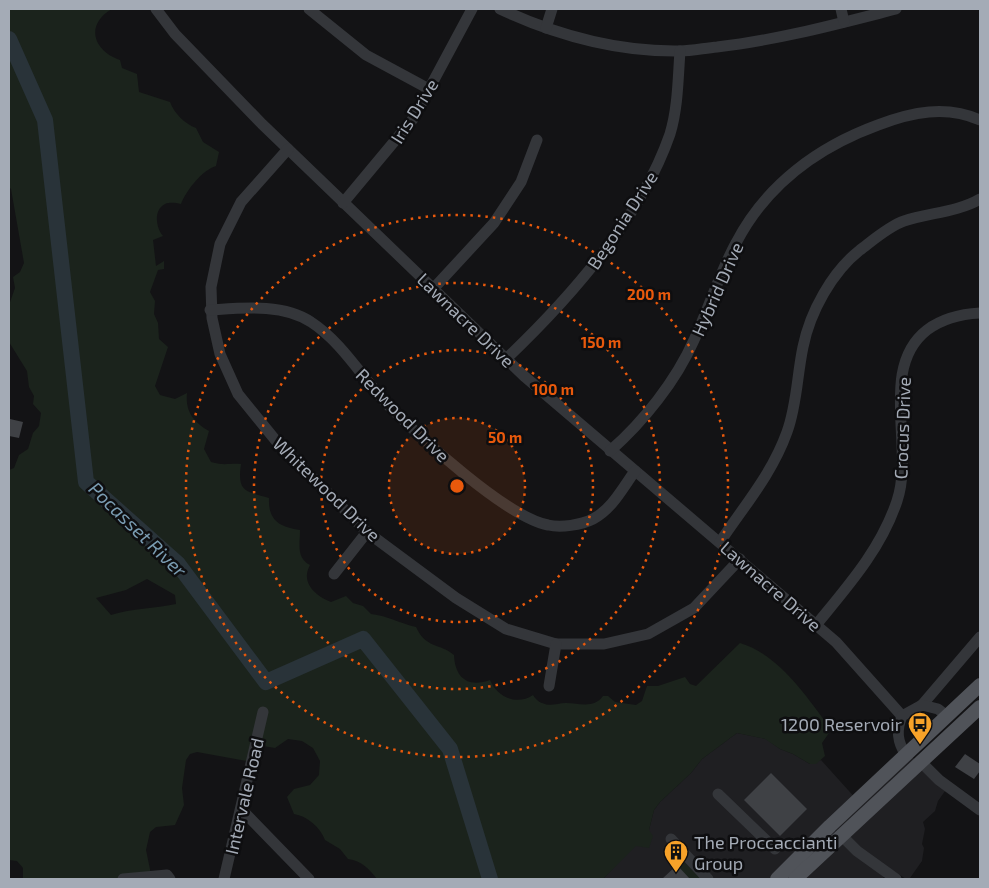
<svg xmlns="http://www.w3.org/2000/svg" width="989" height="888" viewBox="0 0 989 888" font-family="'Exo 2',sans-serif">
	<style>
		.built { fill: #1f1f22 }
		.green { fill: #1b231c; fill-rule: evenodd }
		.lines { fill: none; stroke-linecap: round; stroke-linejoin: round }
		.river { stroke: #293339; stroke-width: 16 }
		.building { fill: #3f4145 }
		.minor { stroke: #34363a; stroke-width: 11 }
		.major { stroke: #505359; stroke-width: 14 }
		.ring { fill: none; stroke: #e8590c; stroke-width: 2.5; stroke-dasharray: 2.5 5 }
		.labels { text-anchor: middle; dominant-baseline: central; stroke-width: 5; stroke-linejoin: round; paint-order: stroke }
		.street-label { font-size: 18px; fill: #a4abb6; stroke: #0e0e10 }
		.poi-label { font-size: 18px; fill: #a4abb6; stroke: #0e0e10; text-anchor: end }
		.water-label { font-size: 19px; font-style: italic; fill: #7a9cb2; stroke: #0e0e10 }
		.centre { fill: #e8590c; stroke: #0e0e10; stroke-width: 2.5 }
		.ring-label { font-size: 15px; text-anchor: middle; font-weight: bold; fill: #e8590c; stroke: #0e0e10; stroke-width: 5; stroke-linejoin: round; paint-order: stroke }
	</style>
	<rect width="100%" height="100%" fill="#131315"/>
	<polygon class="built" points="737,733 766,739 780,749 793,754 810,764 821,760 858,801 909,755 950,784 938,801 935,811 923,822 925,829 922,844 924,848 922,861 910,878 906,879 892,870 886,871 883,879 603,879 649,830 654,810 660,802 691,773 702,759"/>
	<g class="green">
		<path d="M 9,9 L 112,9 C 84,25 94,51 120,60 L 122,68 L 137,74 L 139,92 L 170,102 C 174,113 185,124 196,128 L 203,142 L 219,152 L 216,166 C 202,170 186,191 181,204 C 176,203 170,202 165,204 C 153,210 156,228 163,236 L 153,240 L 156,266 L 164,261 L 164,269 L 158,270 L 150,292 L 155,301 L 154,314 L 158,323 L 159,339 L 168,347 L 155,386 L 160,395 L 175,399 L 187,393 C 185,411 193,422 209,431 L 204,449 L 211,462 C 225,466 228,463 241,464 C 237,492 245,491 269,498 C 268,521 280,527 300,530 C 300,545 296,557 310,565 C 300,583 316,596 331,602 L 346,596 L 353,603 L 363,606 L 371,614 C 388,616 399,623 416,627 C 426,649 440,643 454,655 C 455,678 468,688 490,680 C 497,697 517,706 533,695 C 535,698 538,702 542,703 C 551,707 557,703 566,703 C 579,703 594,709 603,696 L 608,696 L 615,702 L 636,705 L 642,701 L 647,686 L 658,686 L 685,677 L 690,684 L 696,686 L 740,643 C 777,654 805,694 827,724 L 829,733 L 822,743 L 825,756 L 816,764 L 810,764 L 793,754 L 780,749 L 765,739 L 737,733 L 702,759 L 691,773 L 660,802 L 654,810 L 649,830 L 653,836 L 649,848 L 636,846 L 603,879 L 377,879 C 369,869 362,861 348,859 L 340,849 L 325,840 C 320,827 307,816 294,814 L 287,797 L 294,789 L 310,785 L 319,775 L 320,761 L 313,748 L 302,741 L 288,739 L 275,748 L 257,745 L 252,762 L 197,752 L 190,754 L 186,760 L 182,788 L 184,805 L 175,825 L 156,827 L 150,832 L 146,850 L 151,874 L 113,879 L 23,879 L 23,868 L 17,861 L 9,860 L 9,470 L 14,468 L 19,455 L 28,449 L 33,433 L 39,426 L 41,413 L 33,404 L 34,396 L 29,387 L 27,371 L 9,342 L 9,305 L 15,288 L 13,277 L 20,272 L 24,263 L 11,189 L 9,187 ZM 147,579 L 175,595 L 176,604 C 154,609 133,608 111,615 L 96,598 L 126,590 Z"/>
		<polygon points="673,851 701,879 690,879 667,857"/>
	</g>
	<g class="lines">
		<polyline class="river" points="9,39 45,120 86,482 178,564 266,682 363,639 450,749 490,879"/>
	</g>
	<g class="building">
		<polygon points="10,419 23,422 19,438 9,436"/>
		<polygon points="965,754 980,764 980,771 974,779 955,767"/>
		<polygon points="771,773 807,809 780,836 744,800"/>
		<polygon points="677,865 690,879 662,879"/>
	</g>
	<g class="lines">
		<g class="minor">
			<polyline points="156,9 175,34 262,124 524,376 836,642 902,716"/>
			<polyline points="309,9 366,55 429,89"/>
			<path d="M 500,9 C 556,35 617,52 680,51 C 692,51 705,48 717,47 C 778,40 837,24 896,9"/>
			<polyline points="841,9 844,22"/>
			<polyline points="546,28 552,9"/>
			<polyline points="288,149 241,202 220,244 211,287 212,318 220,354 238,394 277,442 367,532 456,598 506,629 556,644 604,644 648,634 694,608 740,559"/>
			<polyline points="343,203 413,119 472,9"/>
			<polyline points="434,288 494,223 521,182 537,140"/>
			<path d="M 210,310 C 241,308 283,303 311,322 C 342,342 363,379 388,405 C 420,437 506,517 548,525 C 561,528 581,525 593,519 C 612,509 622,489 635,471"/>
			<path d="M 506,359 C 569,299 641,218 670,134 C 678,108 678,78 680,51"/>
			<path d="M 610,451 C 643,422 676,381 694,340 C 709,308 719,274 736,243 C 766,185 818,147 878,125 C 912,112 946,105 980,120"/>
			<path d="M 720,542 C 744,506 772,474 787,432 C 797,405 797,375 803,347 C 810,312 832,272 860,250 C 872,241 889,226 904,221 C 928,213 958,212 980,199"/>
			<polyline points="334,574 367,532"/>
			<path d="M 816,625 C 848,586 881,549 897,501 C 915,448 878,368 927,330 C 943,318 961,314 980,313"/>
			<polyline points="549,686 556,644"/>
			<polyline points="922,705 980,637"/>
			<path d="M 906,755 C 897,742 896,730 902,716 L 922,705 L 938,709 L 947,716"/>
			<polyline points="921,762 939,780 980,810"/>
			<polyline points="718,794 775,849"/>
			<polyline points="241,809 309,879"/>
			<polyline points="842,836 857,851 896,879"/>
			<polyline points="671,839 708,879"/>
			<polyline points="123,879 167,875 170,879"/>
			<polyline points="224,879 263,712"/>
		</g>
		<g class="major">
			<polyline points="777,879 830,826 980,685"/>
			<polyline points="795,879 980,707"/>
		</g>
	</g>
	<circle cx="457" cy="486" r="68" fill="#e8590c" fill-opacity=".12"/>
	<g class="ring">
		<circle cx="457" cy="486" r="68"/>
		<circle cx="457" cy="486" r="136"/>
		<circle cx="457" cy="486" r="203"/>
		<circle cx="457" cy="486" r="271"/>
	</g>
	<defs>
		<symbol id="bus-pin" viewBox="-11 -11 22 30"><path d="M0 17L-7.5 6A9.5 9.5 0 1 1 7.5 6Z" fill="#f7a229" stroke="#0e0e10"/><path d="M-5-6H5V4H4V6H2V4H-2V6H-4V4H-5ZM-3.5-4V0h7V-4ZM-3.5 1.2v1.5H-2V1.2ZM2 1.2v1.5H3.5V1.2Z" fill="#111"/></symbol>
		<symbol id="building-pin" viewBox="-11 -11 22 30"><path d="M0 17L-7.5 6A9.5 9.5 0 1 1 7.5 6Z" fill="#f7a229" stroke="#0e0e10"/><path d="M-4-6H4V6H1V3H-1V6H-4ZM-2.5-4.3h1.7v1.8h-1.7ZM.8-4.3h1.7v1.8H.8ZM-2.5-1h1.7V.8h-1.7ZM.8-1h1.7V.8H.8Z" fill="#111"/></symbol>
	</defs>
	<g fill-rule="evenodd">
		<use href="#bus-pin" x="906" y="710" width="28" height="38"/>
		<use href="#building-pin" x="662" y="838" width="28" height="38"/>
	</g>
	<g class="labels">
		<g class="street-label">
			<text transform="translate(414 111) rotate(-58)">Iris Drive</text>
			<text transform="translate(622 220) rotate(-57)">Begonia Drive</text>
			<text transform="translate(717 289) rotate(-66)">Hybrid Drive</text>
			<text transform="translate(466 320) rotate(44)">Lawnacre Drive</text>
			<text transform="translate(403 415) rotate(45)">Redwood Drive</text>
			<text transform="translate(902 428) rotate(-88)">Crocus Drive</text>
			<text transform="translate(327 489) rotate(44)">Whitewood Drive</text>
			<text transform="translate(771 586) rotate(41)">Lawnacre Drive</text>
			<text transform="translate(244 796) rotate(-77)">Intervale Road</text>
		</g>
		<g class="poi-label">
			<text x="902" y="724">1200 Reservoir</text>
			<text x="694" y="842" text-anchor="start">The Proccaccianti<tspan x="694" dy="21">Group</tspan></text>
		</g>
		<g class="water-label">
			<text transform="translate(138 529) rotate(44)">Pocasset River</text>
		</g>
	</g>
	<circle cx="457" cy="486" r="8" class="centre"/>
	<g class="ring-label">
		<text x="649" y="300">200 m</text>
		<text x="601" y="348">150 m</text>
		<text x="553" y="395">100 m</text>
		<text x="505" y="443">50 m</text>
	</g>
	<rect width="989" height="888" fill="none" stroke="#a4abb6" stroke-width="20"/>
</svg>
